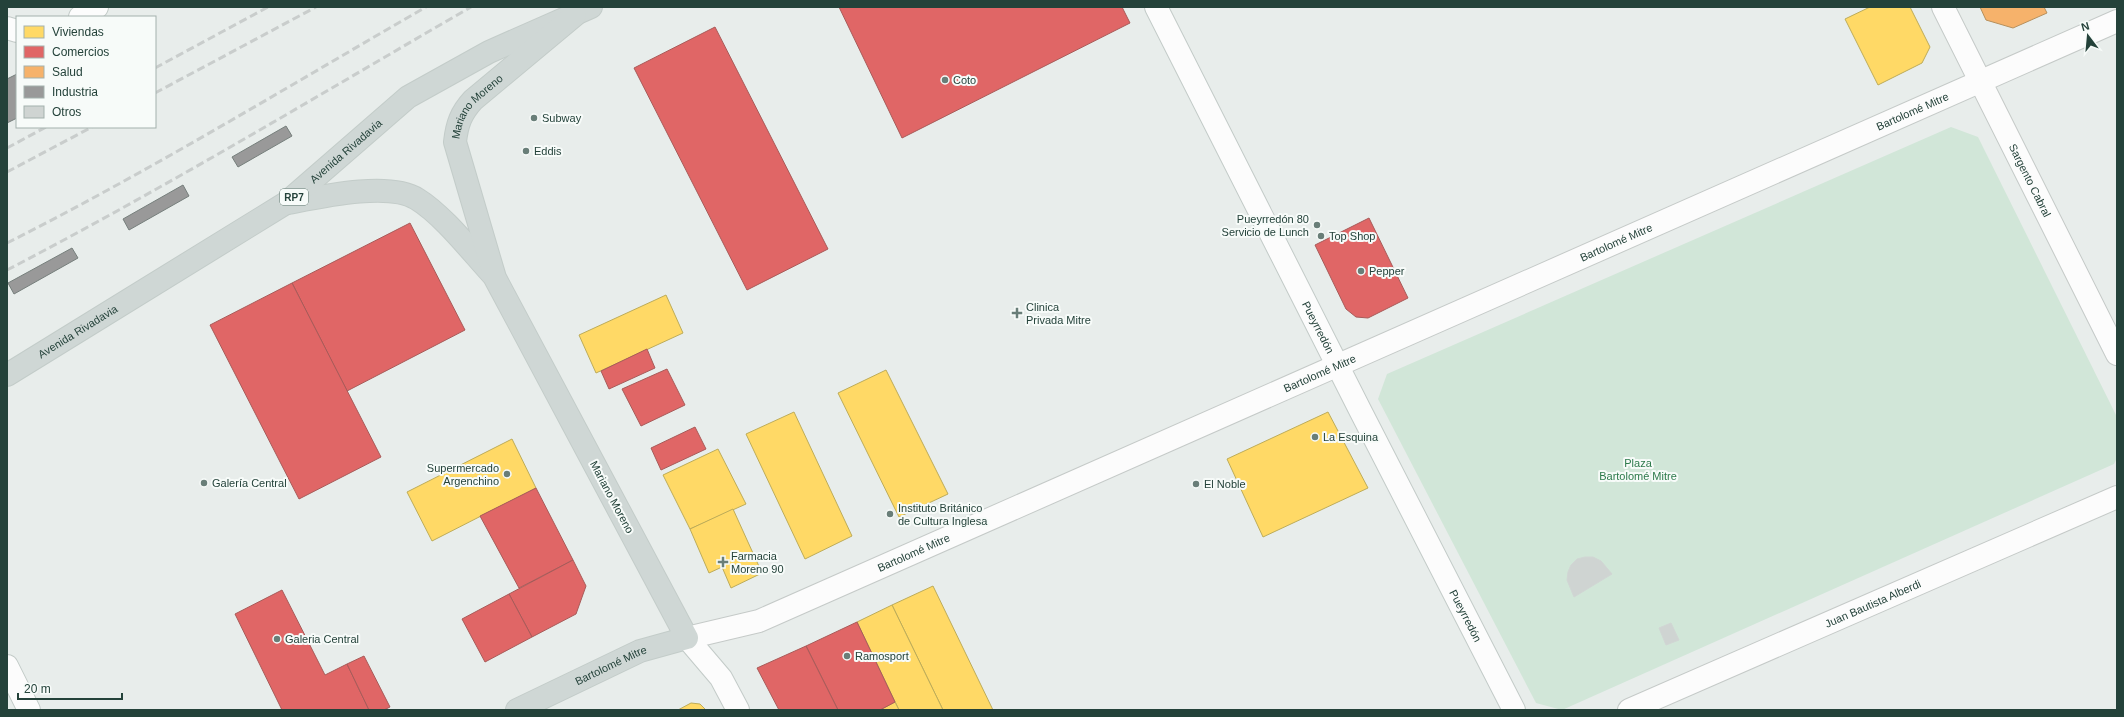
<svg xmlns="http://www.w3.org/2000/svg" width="2124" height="717" viewBox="0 0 2124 717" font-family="Helvetica,sans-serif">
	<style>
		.green { fill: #d1e6d8 }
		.homes { fill: #ffd966; stroke: #bdac59 }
		.shops { fill: #e06666; stroke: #a85b59 }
		.health { fill: #f6b26b; stroke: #b7905c }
		.industry { fill: #999; stroke: #767f7c }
		.building { fill: #cfd4d2; stroke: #d1d6d4 }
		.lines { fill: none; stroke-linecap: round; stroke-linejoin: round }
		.street-casing { stroke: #c5cac8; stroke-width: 24 }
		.secondary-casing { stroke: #c3cbc8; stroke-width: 24 }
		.primary-casing { stroke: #c3ccc9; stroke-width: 24 }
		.street { stroke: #fcfcfc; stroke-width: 22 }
		.secondary { stroke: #fcfcfc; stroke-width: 22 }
		.primary { stroke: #cfd7d5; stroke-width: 22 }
		.rail { stroke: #c9cdcc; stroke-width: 3; stroke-dasharray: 8 4; stroke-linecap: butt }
		.poi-dot { fill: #697e78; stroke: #f7fbf9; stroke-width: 1.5 }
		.labels { text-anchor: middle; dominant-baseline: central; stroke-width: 4; stroke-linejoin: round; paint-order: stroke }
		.shield { fill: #f7fbf9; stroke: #637a73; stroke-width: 1 }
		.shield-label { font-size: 10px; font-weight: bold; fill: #24423a }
		.poi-label { font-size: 11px; fill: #24423a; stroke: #f7fbf9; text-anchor: start }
		.street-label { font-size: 11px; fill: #24423a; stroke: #f7fbf9 }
		.park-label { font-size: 11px; fill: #2d7a4b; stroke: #f7fbf9 }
	</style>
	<rect width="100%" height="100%" fill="#e8edeb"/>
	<polygon class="green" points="1951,127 1978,137 2117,417 2117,458 2114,464 1562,710 1536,703 1378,399 1387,374"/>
	<g class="homes">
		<polygon points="1870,7 1910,7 1930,47 1922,63 1878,85 1845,19"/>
		<polygon points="666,295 683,333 596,373 579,335"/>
		<polygon points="886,370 948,494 899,517 838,393"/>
		<polygon points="794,412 852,536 805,559 746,434"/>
		<polygon points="1328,412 1368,488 1263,537 1227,459"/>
		<polygon points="512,439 536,488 432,541 407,492"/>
		<polygon points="718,449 746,504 690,529 663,475"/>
		<polygon points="733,509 762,573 731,588 722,567 709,573 690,529"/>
		<polygon points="933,586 993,710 943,710 892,605"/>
		<polygon points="892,605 943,710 899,710 857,622"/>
		<polygon points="895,702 899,710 880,710"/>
		<polygon points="691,703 700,704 706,710 678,710"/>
	</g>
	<g class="shops">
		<polygon points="839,7 1122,7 1130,23 902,138"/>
		<polygon points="715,27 828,249 747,290 634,68"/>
		<polygon points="1369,218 1408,298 1368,318 1356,317 1346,309 1315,245"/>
		<polygon points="410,223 465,330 347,391 292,283"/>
		<polygon points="292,283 381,457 299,499 210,325"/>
		<polygon points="647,349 655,368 609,389 601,371"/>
		<polygon points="667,369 685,405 641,426 622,389"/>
		<polygon points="695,427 706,449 661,470 651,448"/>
		<polygon points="536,488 573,560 519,588 480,516"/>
		<polygon points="573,560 586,586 576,614 532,637 509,594"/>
		<polygon points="282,590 325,675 347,664 369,710 282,710 235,614"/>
		<polygon points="509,594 532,637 485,662 462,619"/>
		<polygon points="857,622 895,702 880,710 838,710 806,646"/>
		<polygon points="806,646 838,710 779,710 757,668"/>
		<polygon points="364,656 390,707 384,710 369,710 347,664"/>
	</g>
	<polygon class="health" points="1980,7 2044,7 2047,13 2013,28 1986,20"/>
	<g class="industry">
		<polygon points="17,74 17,118 7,123 7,79"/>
		<polygon points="286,126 292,136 238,167 232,157"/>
		<polygon points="183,185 189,196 129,230 123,219"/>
		<polygon points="72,248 78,258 14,294 8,283"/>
	</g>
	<g class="building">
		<polygon points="1585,557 1593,557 1601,561 1612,574 1574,597 1567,580 1568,572 1571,565 1577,559"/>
		<polygon points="1671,623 1679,640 1666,645 1659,628"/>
	</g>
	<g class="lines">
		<defs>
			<g id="street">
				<path id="s1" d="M 1943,7 L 2117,354"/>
				<path id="s2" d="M 687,638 L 759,621 L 2117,21"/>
				<path id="s3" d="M 1629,710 L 2117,497"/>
			</g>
			<g id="secondary">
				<path id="s4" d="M 1156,7 L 1361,412 L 1514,710"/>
				<polyline points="80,17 97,7"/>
				<polyline points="7,28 17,31"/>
				<polyline points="687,638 721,678 738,710"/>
				<polyline points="7,666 29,710"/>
			</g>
			<g id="primary">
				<path d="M 288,203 C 319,197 389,181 417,199 C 443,215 470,250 492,274"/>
				<path id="s5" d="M 7,375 L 286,203 L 408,97 L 489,52 L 591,7"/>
				<path id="s6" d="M 517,710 L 640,651 L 687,638 L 495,278 L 455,142 C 457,124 461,113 473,100 L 575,15"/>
			</g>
		</defs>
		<use href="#street" class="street-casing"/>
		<use href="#secondary" class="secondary-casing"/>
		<use href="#primary" class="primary-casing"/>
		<use href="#street" class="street"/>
		<use href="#secondary" class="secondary"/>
		<use href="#primary" class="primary"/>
		<g class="rail">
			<polyline points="155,68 268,7"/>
			<polyline points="155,93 316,7"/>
			<polyline points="7,148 46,127"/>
			<polyline points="7,172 92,127"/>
			<path d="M 7,243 C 150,171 287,87 426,7"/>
			<path d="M 7,270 C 165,188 317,96 471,7"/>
		</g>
	</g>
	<g class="poi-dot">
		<circle cx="945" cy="80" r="4"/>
		<circle cx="534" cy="118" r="4"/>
		<circle cx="526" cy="151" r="4"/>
		<circle cx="1317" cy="225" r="4"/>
		<circle cx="1321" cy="236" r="4"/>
		<circle cx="1361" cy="271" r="4"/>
		<path d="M1015 307h4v4h4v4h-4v4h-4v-4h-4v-4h4z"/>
		<circle cx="1315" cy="437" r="4"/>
		<circle cx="507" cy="474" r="4"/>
		<circle cx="204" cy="483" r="4"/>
		<circle cx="1196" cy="484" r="4"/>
		<circle cx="890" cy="514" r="4"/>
		<path d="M721 556h4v4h4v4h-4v4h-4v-4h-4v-4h4z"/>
		<circle cx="277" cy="639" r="4"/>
		<circle cx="847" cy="656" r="4"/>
	</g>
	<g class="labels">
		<rect class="shield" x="280" y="189" width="28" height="16" rx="3"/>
		<g class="shield-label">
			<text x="294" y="197">RP7</text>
		</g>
		<g class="poi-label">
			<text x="953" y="80">Coto</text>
			<text x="542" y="118">Subway</text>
			<text x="534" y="151">Eddis</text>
			<text x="1309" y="219" text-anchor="end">Pueyrredón 80<tspan x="1309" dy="13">Servicio de Lunch</tspan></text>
			<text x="1329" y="236">Top Shop</text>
			<text x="1369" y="271">Pepper</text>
			<text x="1026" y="307">Clinica<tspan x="1026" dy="13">Privada Mitre</tspan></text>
			<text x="1323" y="437">La Esquina</text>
			<text x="499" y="468" text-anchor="end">Supermercado<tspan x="499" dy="13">Argenchino</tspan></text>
			<text x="212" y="483">Galería Central</text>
			<text x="1204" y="484">El Noble</text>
			<text x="898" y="508">Instituto Británico<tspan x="898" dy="13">de Cultura Inglesa</tspan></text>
			<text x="731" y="556">Farmacia<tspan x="731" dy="13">Moreno 90</tspan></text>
			<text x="285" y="639">Galeria Central</text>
			<text x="855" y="656">Ramosport</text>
		</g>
		<g class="street-label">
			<text stroke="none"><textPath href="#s6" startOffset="778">Mariano Moreno</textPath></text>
			<text stroke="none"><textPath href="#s2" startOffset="1335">Bartolomé Mitre</textPath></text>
			<text stroke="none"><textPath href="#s5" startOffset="407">Avenida Rivadavia</textPath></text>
			<text stroke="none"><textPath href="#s1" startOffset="194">Sargento Cabral</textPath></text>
			<text stroke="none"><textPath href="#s2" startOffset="1011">Bartolomé Mitre</textPath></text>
			<text stroke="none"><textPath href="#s4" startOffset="359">Pueyrredón</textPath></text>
			<text stroke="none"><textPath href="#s5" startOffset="83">Avenida Rivadavia</textPath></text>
			<text stroke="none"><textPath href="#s2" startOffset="687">Bartolomé Mitre</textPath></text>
			<text transform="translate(612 497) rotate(62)">Mariano Moreno</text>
			<text stroke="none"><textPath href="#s2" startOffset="243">Bartolomé Mitre</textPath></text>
			<text stroke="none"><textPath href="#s3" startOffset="266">Juan Bautista Alberdi</textPath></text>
			<text stroke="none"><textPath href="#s4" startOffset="683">Pueyrredón</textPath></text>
			<text stroke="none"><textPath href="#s6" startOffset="104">Bartolomé Mitre</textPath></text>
		</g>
		<g class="park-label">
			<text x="1638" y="463">Plaza<tspan x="1638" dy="13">Bartolomé Mitre</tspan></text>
		</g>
	</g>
	<rect width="2124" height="717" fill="none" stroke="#24423a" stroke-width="16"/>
	<rect x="16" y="16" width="140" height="112" fill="#f7fbf9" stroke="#a3b1ad"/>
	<rect x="24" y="26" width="20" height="12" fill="#ffd966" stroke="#a3b1ad"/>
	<text x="52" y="36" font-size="12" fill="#24423a">Viviendas</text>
	<rect x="24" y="46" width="20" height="12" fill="#e06666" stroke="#a3b1ad"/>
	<text x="52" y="56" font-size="12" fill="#24423a">Comercios</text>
	<rect x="24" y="66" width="20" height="12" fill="#f6b26b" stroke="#a3b1ad"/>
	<text x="52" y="76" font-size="12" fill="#24423a">Salud</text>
	<rect x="24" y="86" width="20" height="12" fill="#999999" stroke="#a3b1ad"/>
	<text x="52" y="96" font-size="12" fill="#24423a">Industria</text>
	<rect x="24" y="106" width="20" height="12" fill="#cfd4d2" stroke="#a3b1ad"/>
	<text x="52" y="116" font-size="12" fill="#24423a">Otros</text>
	<g transform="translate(2088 36) rotate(344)" stroke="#f7fbf9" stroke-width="3" paint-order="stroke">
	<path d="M0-3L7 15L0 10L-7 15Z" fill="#24423a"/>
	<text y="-6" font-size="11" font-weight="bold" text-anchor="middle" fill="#24423a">N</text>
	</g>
	<path d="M18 693v6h104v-6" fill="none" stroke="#24423a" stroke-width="2"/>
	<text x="24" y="693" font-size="12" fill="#24423a" stroke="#f7fbf9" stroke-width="3" paint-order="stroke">20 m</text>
</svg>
